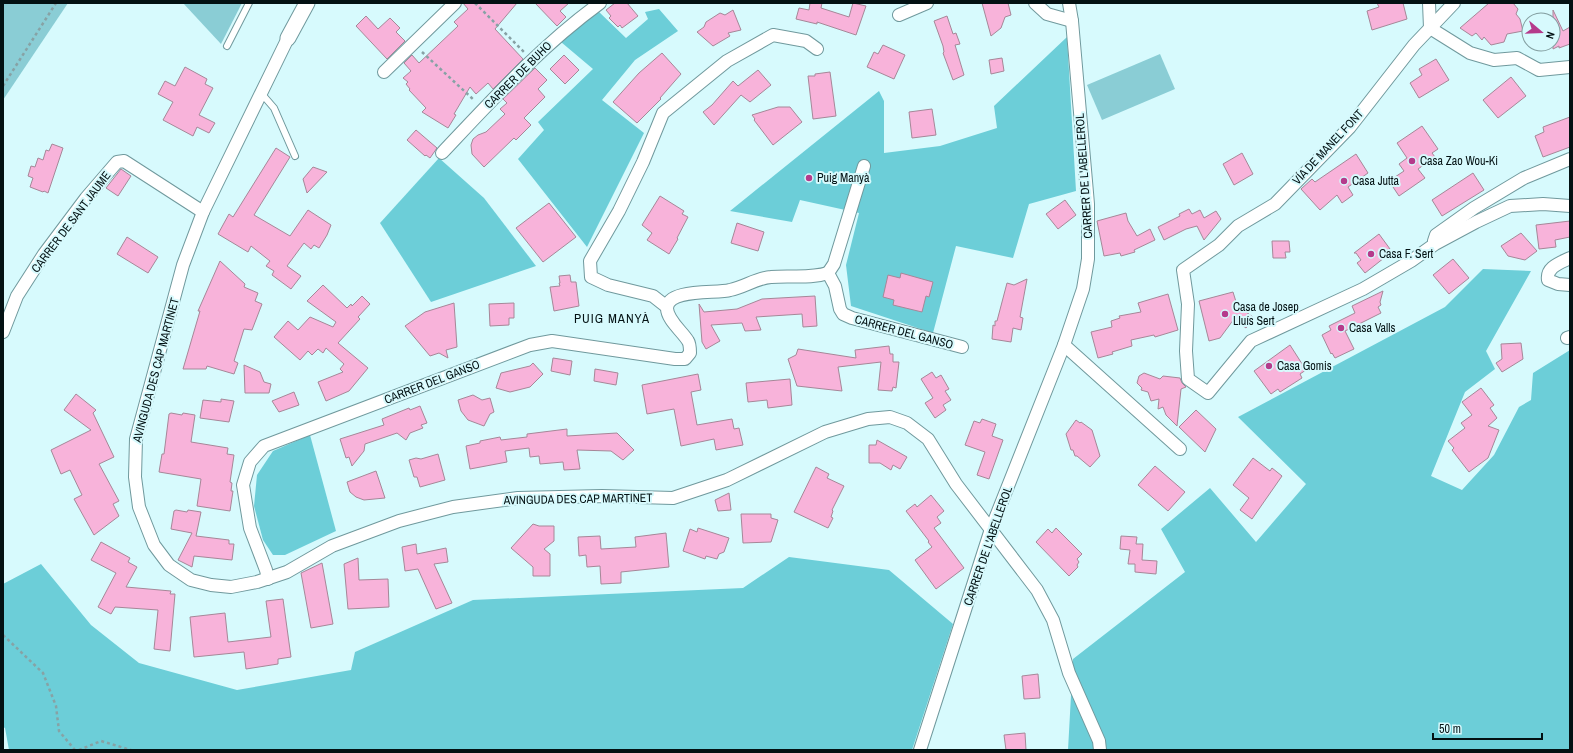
<svg xmlns="http://www.w3.org/2000/svg" width="1573" height="753" viewBox="0 0 1573 753" font-family="'Archivo Narrow',sans-serif">
	<style>
		.green { fill: #8acdd5 }
		.forest { fill: #6cced8 }
		.building { fill: #f8b3da; stroke: #a68798 }
		.lines { fill: none; stroke-linecap: round; stroke-linejoin: round }
		.service-casing { stroke: #70999d; stroke-width: 8 }
		.minor-casing { stroke: #70999d; stroke-width: 14 }
		.tertiary-casing { stroke: #70999d; stroke-width: 17 }
		.path { stroke: #87a2a5; stroke-width: 2.5; stroke-dasharray: 3 3; stroke-linecap: butt }
		.service { stroke: #fff; stroke-width: 6 }
		.minor { stroke: #fff; stroke-width: 12 }
		.tertiary { stroke: #fff; stroke-width: 15 }
		.poi-dot { fill: #b53a8b; stroke: #d7fafd; stroke-width: 1.5 }
		.labels { text-anchor: middle; dominant-baseline: central; stroke-width: 4; stroke-linejoin: round; paint-order: stroke }
		.street-label { font-size: 12px; fill: #031113; stroke: #d7fafd }
		.poi-label { font-size: 12px; fill: #031113; stroke: #d7fafd; text-anchor: start }
		.neighbourhood-label { font-size: 13px; letter-spacing: 1px; fill: #031113; stroke: #d7fafd }
	</style>
	<rect width="100%" height="100%" fill="#d7fafd"/>
	<g class="green">
		<polygon points="3,3 68,3 3,100"/>
		<polygon points="183,3 242,3 221,44"/>
		<polygon points="1160,54 1175,89 1102,120 1087,85"/>
	</g>
	<g class="forest">
		<polygon points="659,9 678,31 635,60 602,100 644,133 587,247 518,159 544,130 538,122 593,69 561,42 598,11 626,38 648,19 645,12"/>
		<polygon points="1067,37 1076,191 1029,204 1013,258 956,246 933,333 851,306 846,265 859,213 800,200 792,222 730,211 879,91 884,101 884,153 940,146 997,128 994,106"/>
		<polygon points="439,158 484,198 536,266 431,302 380,223"/>
		<polygon points="1483,269 1531,271 1486,351 1495,369 1465,392 1431,476 1462,490 1494,455 1519,407 1531,400 1533,373 1570,350 1570,750 1068,750 1073,659 1185,572 1161,529 1210,488 1256,542 1306,484 1238,417 1445,307"/>
		<polygon points="310,435 336,531 285,555 273,555 263,540 254,506 257,475 273,451"/>
		<polygon points="789,557 889,570 953,624 912,750 9,750 5,728 3,727 3,584 41,564 91,625 139,663 237,690 351,670 355,652 473,600 743,588"/>
	</g>
	<g class="building">
		<polygon points="463,3 517,3 495,29 523,59 493,89 488,83 476,94 470,87 454,114 456,115 448,128 422,112 426,108 409,90 410,89 406,84 408,82 403,78 411,71 404,63 412,55 419,63 458,26 454,22 468,9"/>
		<polygon points="535,3 569,3 560,11 566,17 557,26"/>
		<polygon points="615,3 627,3 638,16 622,28 620,25 618,27 609,18 611,16 606,10"/>
		<polygon points="810,3 822,3 821,8 849,17 853,3 866,6 856,35 817,22 817,24 796,19 799,8 809,10"/>
		<polygon points="982,3 1008,3 1011,15 1005,17 1001,28 991,36"/>
		<polygon points="1377,3 1403,3 1407,19 1372,30 1367,11 1379,7"/>
		<polygon points="1489,3 1513,3 1518,9 1516,14 1520,19 1523,31 1507,34 1504,42 1491,45 1484,37 1482,40 1476,33 1472,36 1460,28"/>
		<polygon points="733,10 741,30 728,33 730,36 713,46 697,32 704,27 706,22 720,13 725,15"/>
		<polygon points="1553,10 1563,31 1570,27 1570,44 1559,48 1559,46 1553,49"/>
		<polygon points="366,16 378,29 390,18 400,28 396,32 405,41 387,59 356,26"/>
		<polygon points="947,16 953,34 956,33 960,44 955,45 964,75 953,80 943,53 944,52 943,46 934,21"/>
		<polygon points="883,45 905,55 894,79 867,67 874,52 878,54"/>
		<polygon points="662,53 681,74 660,98 661,99 637,123 613,102 639,73"/>
		<polygon points="564,55 579,70 565,84 550,69"/>
		<polygon points="1002,58 1004,71 991,74 989,60"/>
		<polygon points="1436,59 1449,80 1419,98 1410,83 1422,75 1419,69"/>
		<polygon points="185,67 207,79 205,84 213,88 199,115 215,123 209,133 197,127 193,136 163,120 173,102 158,94 165,81 175,86"/>
		<polygon points="535,68 547,80 538,89 545,97 524,118 531,125 516,140 514,138 484,167 472,154 471,145 473,139 478,135 486,132 505,114 500,109 507,103 503,99"/>
		<polygon points="758,70 771,85 750,102 741,95 714,125 703,112 712,105 733,81 738,86"/>
		<polygon points="830,72 836,116 813,119 808,76 815,76 815,74"/>
		<polygon points="1511,77 1526,96 1498,118 1483,100"/>
		<polygon points="778,107 790,107 802,122 773,145 754,120 755,119 752,115"/>
		<polygon points="932,109 936,135 912,138 909,112"/>
		<polygon points="1570,117 1570,147 1543,157 1535,136 1544,132 1543,127"/>
		<polygon points="1422,126 1438,149 1432,153 1435,157 1418,169 1425,178 1399,196 1389,181 1404,171 1399,164 1407,158 1397,143"/>
		<polygon points="416,130 437,148 430,158 426,155 425,156 407,140"/>
		<polygon points="52,144 63,148 48,193 44,191 43,192 30,187 33,178 28,176 31,166 35,167 38,158 43,160 46,150 49,151"/>
		<polygon points="276,148 290,157 254,215 290,236 308,210 331,225 327,235 319,248 314,245 311,249 304,243 287,266 301,276 291,289 272,275 274,271 266,266 270,261 251,246 248,252 218,234 229,214 233,217"/>
		<polygon points="1242,153 1253,174 1234,185 1223,164"/>
		<polygon points="1356,154 1368,173 1348,187 1353,195 1342,203 1337,195 1320,210 1301,189 1312,179 1315,182"/>
		<polygon points="313,167 327,172 307,193 303,179"/>
		<polygon points="121,169 131,176 118,196 106,188"/>
		<polygon points="1473,173 1484,190 1442,216 1432,200"/>
		<polygon points="660,196 684,211 682,214 688,217 677,238 678,239 669,254 647,240 652,233 642,225"/>
		<polygon points="1065,200 1076,215 1058,229 1046,214"/>
		<polygon points="549,203 576,237 543,262 516,228"/>
		<polygon points="1189,209 1192,214 1200,210 1204,218 1216,211 1221,219 1204,240 1197,226 1186,229 1164,240 1158,227 1180,216 1179,214"/>
		<polygon points="1126,213 1128,221 1137,236 1150,229 1155,240 1134,250 1135,252 1121,256 1120,253 1104,256 1097,221"/>
		<polygon points="1570,221 1570,237 1555,240 1556,247 1539,249 1536,225"/>
		<polygon points="737,223 764,232 758,251 731,243"/>
		<polygon points="1521,233 1537,251 1525,260 1508,256 1501,246"/>
		<polygon points="1379,234 1390,249 1379,251 1384,258 1365,273 1357,263 1361,260 1356,253 1354,253"/>
		<polygon points="127,237 158,257 148,273 117,254"/>
		<polygon points="1272,241 1289,241 1290,252 1285,252 1286,258 1273,258"/>
		<polygon points="1453,259 1469,278 1449,294 1433,275"/>
		<polygon points="220,261 245,284 244,287 258,293 255,301 262,304 252,330 244,329 234,361 238,363 234,374 207,366 206,369 183,369 200,311 198,311"/>
		<polygon points="901,273 933,282 929,297 926,296 922,312 893,305 894,300 883,297 888,275 900,278"/>
		<polygon points="570,275 571,282 576,282 579,306 554,311 550,287 560,286 559,283 560,283 559,276"/>
		<polygon points="1027,279 1020,317 1023,318 1021,330 1013,328 1011,342 992,339 993,325 995,326 995,321 997,321 1007,283 1014,285"/>
		<polygon points="323,285 347,308 351,304 352,306 362,296 370,304 358,317 360,319 338,343 368,368 349,391 326,401 318,382 343,372 340,369 344,364 326,348 323,353 318,349 312,355 308,351 300,360 274,337 288,321 298,330 310,317 333,327 336,322 307,301"/>
		<polygon points="1383,291 1380,302 1381,305 1378,307 1381,313 1345,331 1354,349 1335,358 1332,353 1331,354 1322,335 1331,330 1329,326 1355,313 1352,306"/>
		<polygon points="1233,292 1237,305 1254,318 1246,328 1234,319 1220,338 1209,341 1199,301"/>
		<polygon points="1168,294 1178,330 1155,337 1154,335 1131,340 1132,346 1112,352 1113,354 1098,358 1091,332 1112,327 1111,321 1120,318 1119,316 1141,312 1138,303"/>
		<polygon points="815,296 817,326 803,327 802,314 756,317 761,330 745,331 742,323 711,325 720,341 706,349 702,342 699,304 704,312 737,309 762,299"/>
		<polygon points="454,303 457,347 446,350 448,358 439,353 430,356 405,326 425,312"/>
		<polygon points="514,303 514,318 509,318 509,325 490,326 489,304"/>
		<polygon points="1521,343 1523,359 1502,372 1496,363 1502,359 1501,344"/>
		<polygon points="1290,345 1306,370 1300,374 1302,378 1280,392 1278,389 1271,394 1254,371"/>
		<polygon points="889,346 890,354 893,354 893,362 899,362 896,388 893,387 892,391 878,390 881,362 838,367 842,391 797,386 788,359 796,355 798,349 856,358 855,350"/>
		<polygon points="553,358 572,361 570,375 551,371"/>
		<polygon points="533,363 543,374 530,387 510,392 496,388 501,373 530,366"/>
		<polygon points="244,365 260,372 264,382 271,384 269,393 245,393"/>
		<polygon points="595,369 618,373 616,385 594,381"/>
		<polygon points="932,372 936,378 941,375 949,389 945,391 951,400 943,405 946,410 935,418 925,403 933,398 921,379"/>
		<polygon points="1144,373 1160,379 1163,376 1180,378 1182,383 1186,387 1181,389 1177,426 1166,415 1163,407 1158,409 1159,399 1151,401 1148,392 1141,390 1142,388 1137,383 1139,376"/>
		<polygon points="698,374 701,390 691,392 697,425 732,419 734,429 739,428 743,445 716,450 714,439 681,446 674,409 647,414 642,385"/>
		<polygon points="790,379 792,405 768,408 767,400 748,402 746,383"/>
		<polygon points="1481,388 1494,405 1490,408 1497,418 1488,426 1499,430 1488,458 1469,472 1452,450 1454,448 1448,441 1465,428 1461,423 1472,415 1462,402"/>
		<polygon points="294,392 299,405 279,412 272,401"/>
		<polygon points="76,394 96,410 93,413 114,457 99,464 119,501 113,504 119,516 94,535 74,499 82,495 70,470 61,474 51,450 91,430 64,410"/>
		<polygon points="473,395 482,400 490,398 494,412 490,414 484,426 468,420 461,411 458,400"/>
		<polygon points="221,399 234,401 229,422 200,418 203,400 221,402"/>
		<polygon points="420,406 427,423 421,425 423,428 410,433 406,440 397,433 365,444 364,451 352,466 349,457 346,458 340,439 384,425 382,419 409,408 410,410"/>
		<polygon points="1196,410 1216,429 1205,452 1179,427"/>
		<polygon points="171,413 182,415 183,413 195,415 191,442 228,448 227,454 234,455 230,482 232,483 231,491 233,491 230,511 197,506 201,479 159,472 162,454 164,454 169,414"/>
		<polygon points="982,419 996,424 992,436 1003,440 989,479 977,475 985,452 965,445 974,421 980,423"/>
		<polygon points="1076,420 1080,423 1081,422 1092,430 1100,456 1090,467 1077,456 1075,456 1073,450 1071,450 1066,434"/>
		<polygon points="567,429 567,436 617,433 634,450 623,460 611,451 577,450 580,469 564,470 563,462 540,464 539,456 530,457 529,448 505,451 507,462 470,469 466,446 480,443 480,441 500,437 501,440 527,437 527,434"/>
		<polygon points="877,440 907,457 900,469 893,465 891,470 880,463 869,463 869,445 876,445"/>
		<polygon points="438,454 445,480 420,487 417,477 414,477 409,460 416,458 421,459"/>
		<polygon points="1253,458 1270,471 1272,468 1282,476 1252,519 1240,510 1249,498 1233,485"/>
		<polygon points="1155,466 1185,492 1168,511 1138,485"/>
		<polygon points="816,467 829,474 827,478 844,486 832,510 833,511 831,517 833,518 828,528 794,512"/>
		<polygon points="376,471 385,498 364,500 356,497 350,492 347,482"/>
		<polygon points="729,493 731,510 718,511 715,500"/>
		<polygon points="931,495 944,511 937,517 941,523 934,528 964,568 936,589 915,560 932,547 928,542 929,541 906,511 915,504 917,507"/>
		<polygon points="176,510 187,512 188,510 201,512 196,536 229,540 229,544 234,544 232,560 194,556 192,567 178,560 192,533 171,529 174,511"/>
		<polygon points="741,514 771,514 771,518 778,520 771,542 743,543"/>
		<polygon points="533,524 539,526 554,526 554,541 544,549 550,554 550,576 533,576 533,567 511,548"/>
		<polygon points="698,528 729,538 724,552 719,554 717,559 706,556 705,559 683,551 690,529 697,532"/>
		<polygon points="1056,528 1082,554 1077,559 1079,562 1077,565 1078,567 1069,576 1036,542 1048,529 1052,533"/>
		<polygon points="666,533 669,567 621,572 621,583 601,584 600,566 587,567 586,555 579,556 578,537 600,536 601,549 636,547 635,537"/>
		<polygon points="1121,536 1137,537 1136,544 1143,544 1142,560 1157,561 1156,574 1135,572 1135,564 1128,564 1130,550 1120,549"/>
		<polygon points="101,542 130,558 128,562 137,567 126,587 171,591 170,594 175,594 170,651 154,649 158,610 115,607 111,614 98,607 116,573 91,560"/>
		<polygon points="416,544 417,554 446,548 448,562 434,564 452,603 436,609 418,569 405,571 402,547"/>
		<polygon points="358,558 359,580 388,579 389,607 348,609 344,564"/>
		<polygon points="322,563 333,624 311,628 301,573"/>
		<polygon points="283,599 291,657 278,659 278,664 246,669 244,652 194,657 190,617 225,613 228,642 271,637 266,601"/>
		<polygon points="1038,674 1040,698 1024,699 1022,676"/>
		<polygon points="1025,733 1026,750 1006,750 1004,735"/>
	</g>
	<g class="lines">
		<defs>
			<g id="service">
				<polyline points="227,46 249,3"/>
				<polyline points="261,93 274,108 295,156"/>
			</g>
			<g id="minor">
				<polyline points="1035,3 1047,14 1072,21"/>
				<polyline points="1429,3 1430,28 1470,53 1494,60 1517,58 1539,70 1570,67"/>
				<polyline points="1454,3 1414,45 1350,127 1275,204 1238,226 1219,245 1183,270 1188,304 1186,351 1188,379 1208,393 1251,341 1363,289 1411,261 1435,244 1476,222 1510,206 1543,204 1570,206"/>
				<polyline points="899,15 927,3"/>
				<polyline points="288,38 203,212 183,265 136,439 135,477 139,507 154,545 169,565 191,580 211,585 231,587 257,582 287,572 332,546 399,521 453,507 518,498 602,496 673,498 727,480 825,432 868,419 890,417 907,423 928,439 956,484 1037,590 1053,620 1069,673 1099,741 1100,750"/>
				<polyline points="384,72 455,3"/>
				<path d="M 442,153 C 492,100 541,46 600,3"/>
				<polyline points="1434,241 1436,235 1474,208 1524,178 1570,159"/>
				<path d="M 1570,258 C 1560,263 1546,267 1548,280 L 1558,284 L 1570,285"/>
				<polyline points="828,273 834,264 864,166"/>
				<polyline points="667,307 653,296 608,285 591,277 590,261 619,211 643,162 663,113 727,61 773,35 806,41 817,49"/>
				<polyline points="3,332 17,296 44,254 86,198 117,162 124,161 203,212"/>
				<polyline points="1567,338 1570,337"/>
				<polyline points="1064,345 1180,449"/>
				<path d="M 268,579 L 266,570 L 250,528 L 243,485 L 250,462 L 264,446 L 530,345 L 552,341 L 675,359 L 685,359 L 690,353 C 690,349 690,344 688,341 C 682,331 667,320 667,308 C 668,288 717,294 730,290 C 745,287 756,278 771,277 C 790,275 810,279 828,273 L 835,286 L 840,309 L 843,314 L 852,318 L 962,347"/>
				<polyline points="920,750 991,529 1064,345 1083,289 1088,259 1088,204 1072,21 1069,3"/>
			</g>
			<polyline id="tertiary" points="288,38 307,3"/>
		</defs>
		<use href="#service" class="service-casing"/>
		<use href="#minor" class="minor-casing"/>
		<use href="#tertiary" class="tertiary-casing"/>
		<g class="path">
			<polyline points="475,3 524,52"/>
			<polyline points="422,52 474,100"/>
			<polyline points="3,86 56,3"/>
			<polyline points="3,635 43,673 56,706 59,731 75,750"/>
			<polyline points="79,750 101,741 131,750"/>
		</g>
		<use href="#service" class="service"/>
		<use href="#minor" class="minor"/>
		<use href="#tertiary" class="tertiary"/>
	</g>
	<g class="poi-dot">
		<circle cx="1412" cy="161" r="4"/>
		<circle cx="809" cy="178" r="4"/>
		<circle cx="1344" cy="181" r="4"/>
		<circle cx="1371" cy="254" r="4"/>
		<circle cx="1225" cy="314" r="4"/>
		<circle cx="1341" cy="328" r="4"/>
		<circle cx="1269" cy="366" r="4"/>
	</g>
	<g class="labels">
		<g class="street-label">
			<text transform="translate(518 75) rotate(-45)">CARRER DE BUHO</text>
			<text transform="translate(1328 147) rotate(-47)">VÍA DE MANEL FONT</text>
			<text transform="translate(1084 176) rotate(-94)">CARRER DE L'ABELLEROL</text>
			<text transform="translate(71 222) rotate(-53)">CARRER DE SANT JAUME</text>
			<text transform="translate(904 332) rotate(15)">CARRER DEL GANSO</text>
			<text transform="translate(156 370) rotate(-75)">AVINGUDA DES CAP MARTINET</text>
			<text transform="translate(432 382) rotate(-21)">CARRER DEL GANSO</text>
			<text transform="translate(578 499) rotate(-1)">AVINGUDA DES CAP MARTINET</text>
			<text transform="translate(988 546) rotate(-71)">CARRER DE L'ABELLEROL</text>
		</g>
		<g class="poi-label">
			<text x="1420" y="161">Casa Zao Wou-Ki</text>
			<text x="817" y="178">Puig Manyà</text>
			<text x="1352" y="181">Casa Jutta</text>
			<text x="1379" y="254">Casa F. Sert</text>
			<text x="1233" y="307">Casa de Josep<tspan x="1233" dy="14">Lluís Sert</tspan></text>
			<text x="1349" y="328">Casa Valls</text>
			<text x="1277" y="366">Casa Gomis</text>
		</g>
		<g class="neighbourhood-label">
			<text x="612" y="318">PUIG MANYÀ</text>
		</g>
	</g>
	<rect width="1573" height="753" fill="none" stroke="#031113" stroke-width="8"/>
	<g transform="translate(1541 32) rotate(109)"><circle r="19" fill="#d7fafd" stroke="#829d9f"/>
	<path d="M0-3L7 15L0 10L-7 15Z" fill="#b53a8b"/>
	<text y="-6" font-size="11" font-weight="bold" text-anchor="middle" fill="#031113">N</text>
	</g>
	<path d="M1433 733v6h109v-6" fill="none" stroke="#031113" stroke-width="2"/>
	<text x="1439" y="733" font-size="12" fill="#031113" stroke="#d7fafd" stroke-width="3" paint-order="stroke">50 m</text>
</svg>
